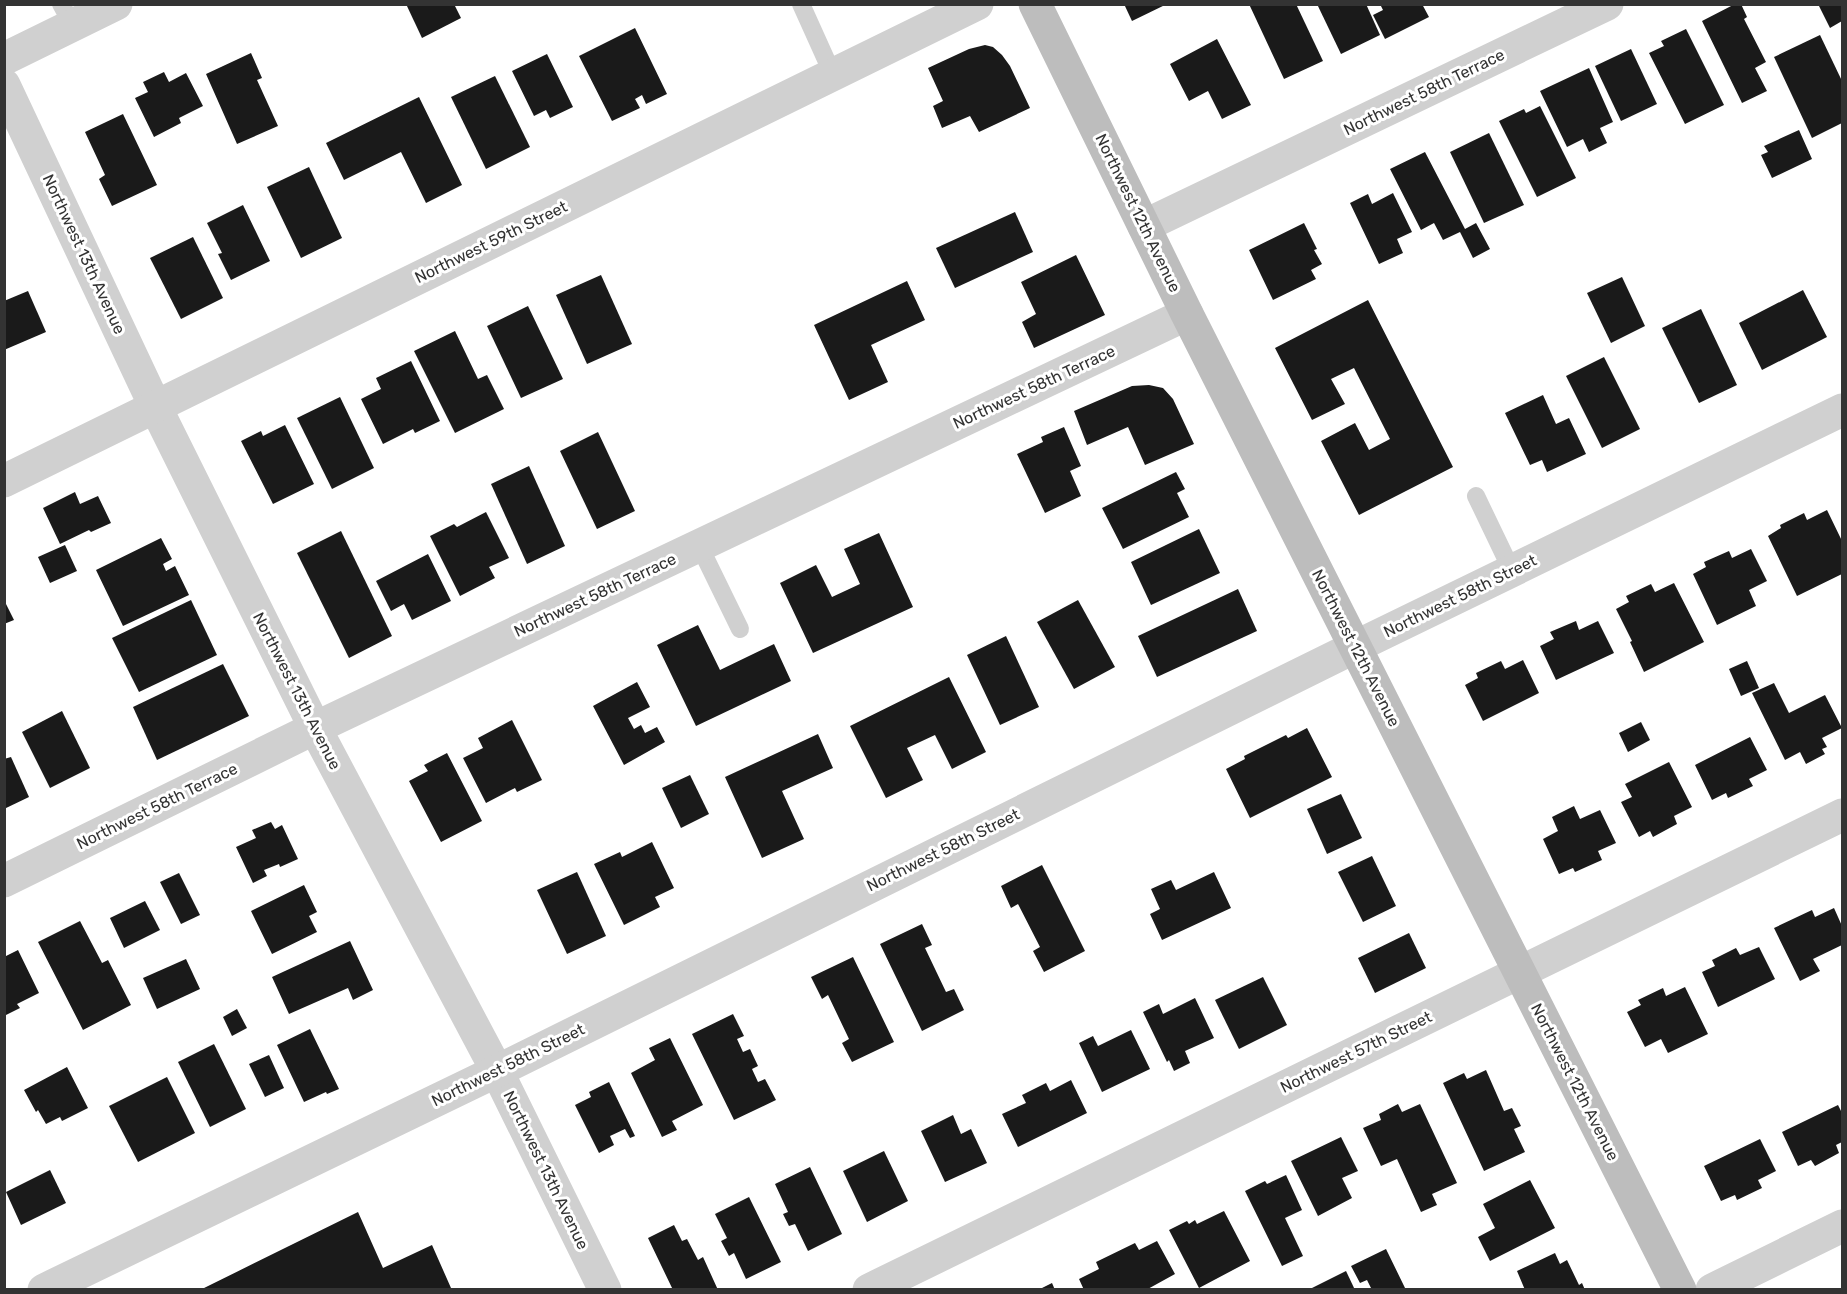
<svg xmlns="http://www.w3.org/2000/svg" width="1847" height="1294" viewBox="0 0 1847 1294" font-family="Rubik,sans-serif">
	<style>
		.building { fill: #1a1a1a }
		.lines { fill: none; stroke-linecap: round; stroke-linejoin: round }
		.lane { stroke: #d0d0d0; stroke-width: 18 }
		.street { stroke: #d0d0d0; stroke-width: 33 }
		.secondary { stroke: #bdbdbd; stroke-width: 33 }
		.labels { text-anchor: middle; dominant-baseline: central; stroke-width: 6; stroke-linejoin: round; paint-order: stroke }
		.street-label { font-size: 16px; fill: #333; stroke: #fff }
	</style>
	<rect width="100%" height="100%" fill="#fff"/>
	<g class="building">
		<polygon points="406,4 454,4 461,18 422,38"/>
		<polygon points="1124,4 1167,4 1132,21"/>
		<polygon points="1249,4 1296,4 1323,61 1284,79"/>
		<polygon points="1317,4 1366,4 1380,35 1341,54"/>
		<polygon points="1380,4 1422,4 1429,17 1385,39 1373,15 1383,10"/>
		<polygon points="1735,4 1741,4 1747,17 1744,19 1766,62 1755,68 1767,91 1742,103 1702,21"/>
		<polygon points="1818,4 1842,4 1842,21 1830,28"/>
		<polygon points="635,28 667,94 646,104 642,95 635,99 640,108 612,121 579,56"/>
		<polygon points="1686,29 1724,105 1685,124 1649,53 1664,46 1661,41"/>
		<polygon points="1820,35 1842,81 1842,123 1812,138 1774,57"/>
		<polygon points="1217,39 1251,105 1222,119 1208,91 1189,101 1170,64"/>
		<polygon points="985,45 993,47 1002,55 1010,66 1030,108 979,132 970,116 942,128 933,106 943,101 928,68 969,49"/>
		<polygon points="1631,49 1657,104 1621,121 1595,66"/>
		<polygon points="251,53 262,78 257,80 278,126 237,144 206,74"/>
		<polygon points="547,54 573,107 550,118 546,110 534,116 512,71"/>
		<polygon points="1589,68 1613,122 1600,128 1607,143 1589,152 1583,139 1567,147 1540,91"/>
		<polygon points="164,72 169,82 186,73 203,106 179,118 181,123 154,137 135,98 148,92 143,82"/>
		<polygon points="495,76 530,147 486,169 451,97"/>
		<polygon points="419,97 462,185 426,203 401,152 344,180 326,143"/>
		<polygon points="1540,106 1576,178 1537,197 1499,121 1524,109 1526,113"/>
		<polygon points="123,114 157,185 112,206 99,179 105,175 85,132"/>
		<polygon points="1799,130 1812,159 1772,178 1761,155 1768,152 1764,146"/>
		<polygon points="1489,133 1524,205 1484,223 1450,152"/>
		<polygon points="1425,152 1465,229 1476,223 1490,249 1473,258 1460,232 1443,240 1434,223 1421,230 1390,169"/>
		<polygon points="309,167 342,238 301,258 267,187"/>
		<polygon points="1393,193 1412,232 1397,239 1403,253 1379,264 1350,203 1368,194 1372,204"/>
		<polygon points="243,205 270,261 231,280 218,254 222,253 207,223"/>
		<polygon points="1015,212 1033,252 955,288 936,248"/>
		<polygon points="1304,223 1317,249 1314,250 1322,264 1311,270 1316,279 1273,300 1249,250"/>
		<polygon points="193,237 223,298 181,319 150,258"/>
		<polygon points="1076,255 1105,315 1034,348 1022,322 1036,314 1021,282"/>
		<polygon points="601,275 632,344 587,364 556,295"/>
		<polygon points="1622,277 1645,326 1611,343 1587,293"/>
		<polygon points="907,281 925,320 871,345 888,382 849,400 814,325"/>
		<polygon points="1803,290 1827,337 1762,370 1739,323"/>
		<polygon points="28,291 46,332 4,350 4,301"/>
		<polygon points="1368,300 1453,467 1359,515 1321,441 1355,423 1369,450 1390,439 1354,368 1331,379 1345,404 1312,420 1275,348"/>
		<polygon points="528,306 563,379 521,398 487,326"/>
		<polygon points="1701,309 1737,385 1699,403 1662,328"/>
		<polygon points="455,331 478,379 487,375 504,409 455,433 414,351"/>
		<polygon points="1604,357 1640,429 1602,448 1566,376"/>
		<polygon points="411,361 440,421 415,433 413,429 383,444 361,399 381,389 376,378"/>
		<polygon points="1149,385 1163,388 1173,399 1194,444 1145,465 1128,427 1087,445 1074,411 1132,386"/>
		<polygon points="1543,395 1556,424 1569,418 1586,454 1547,472 1542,460 1530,465 1505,413"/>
		<polygon points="340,397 374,468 332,489 297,418"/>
		<polygon points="285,425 314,484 273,504 241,441 261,431 263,436"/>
		<polygon points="1064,427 1081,466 1070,471 1081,496 1045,513 1017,454 1043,442 1041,437"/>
		<polygon points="598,432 635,511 597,529 560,451"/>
		<polygon points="529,466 565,546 527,564 491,484"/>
		<polygon points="1176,472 1185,489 1177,493 1189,517 1123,549 1102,508"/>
		<polygon points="75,492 80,504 98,496 111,523 91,532 89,530 60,544 43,508"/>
		<polygon points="1827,510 1842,541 1842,574 1797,596 1768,536 1781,528 1780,525 1804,513 1807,520"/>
		<polygon points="486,512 509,558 489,567 495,578 460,596 430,536 454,524 457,527"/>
		<polygon points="1199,529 1220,573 1151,605 1131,562"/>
		<polygon points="341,531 392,636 349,658 297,553"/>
		<polygon points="879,533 913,607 813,653 780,583 816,565 832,597 860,584 844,549"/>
		<polygon points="161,538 172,559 163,564 166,571 175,566 189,595 123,626 96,570"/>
		<polygon points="65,545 77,571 50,583 38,557"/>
		<polygon points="1751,549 1767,581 1749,590 1756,606 1717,625 1693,574 1706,567 1704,562 1729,551 1732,558"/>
		<polygon points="428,554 451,601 412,620 404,604 391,611 376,581"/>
		<polygon points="1674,583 1704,642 1644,672 1630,642 1632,641 1616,609 1629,602 1626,596 1651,584 1655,592"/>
		<polygon points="1238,589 1257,631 1157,677 1138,636"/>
		<polygon points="4,600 14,620 4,624"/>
		<polygon points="191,600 217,655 139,692 112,638"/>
		<polygon points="1078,600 1115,667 1074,689 1037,622"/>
		<polygon points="1576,621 1579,630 1598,621 1614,653 1556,680 1540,646 1554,639 1550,632"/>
		<polygon points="698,625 720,670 774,644 791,681 696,726 657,645"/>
		<polygon points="1006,636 1039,707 1000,725 967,655"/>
		<polygon points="1523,660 1539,693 1483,721 1465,685 1478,678 1476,673 1501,661 1505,669"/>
		<polygon points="1747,661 1759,688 1741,696 1729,669"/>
		<polygon points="223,664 249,716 157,760 133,707"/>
		<polygon points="949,677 986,752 952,769 935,735 907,748 923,780 886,798 850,726"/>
		<polygon points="637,682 650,707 628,718 634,729 641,725 645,733 657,727 665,742 624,765 593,706"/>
		<polygon points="1774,683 1789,713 1825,695 1842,728 1822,738 1827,747 1822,749 1825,754 1806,764 1800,752 1785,760 1752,693"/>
		<polygon points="62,711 90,768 50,788 22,732"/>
		<polygon points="512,720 542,780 517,792 515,788 486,803 463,758 483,748 478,738"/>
		<polygon points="1641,722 1650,740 1628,752 1619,733"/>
		<polygon points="1307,728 1332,777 1250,818 1226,769 1245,759 1244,756 1286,735 1288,738"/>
		<polygon points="818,734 833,768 782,791 804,839 762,858 725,777"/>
		<polygon points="1750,737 1767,770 1749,779 1753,786 1728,798 1726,793 1712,800 1695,765"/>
		<polygon points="447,753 482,821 441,842 409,781 428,771 424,765"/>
		<polygon points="11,757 29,797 4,809 4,759"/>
		<polygon points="1669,762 1692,807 1674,816 1677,824 1653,837 1650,831 1639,837 1621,802 1632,797 1625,784"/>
		<polygon points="690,775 709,814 681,828 662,788"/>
		<polygon points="1341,794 1362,838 1327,854 1307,809"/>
		<polygon points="1574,806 1580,819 1600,810 1616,843 1598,851 1602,860 1575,872 1573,868 1559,874 1543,839 1558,831 1552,817"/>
		<polygon points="271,822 275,829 282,825 298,859 280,867 279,864 264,870 267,876 253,883 236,847 256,838 252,830"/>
		<polygon points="652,842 674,888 655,897 660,907 624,925 594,864 620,852 622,857"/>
		<polygon points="1372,856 1396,906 1363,922 1338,872"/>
		<polygon points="1042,865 1085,951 1044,972 1033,951 1040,947 1018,904 1011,908 1001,886"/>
		<polygon points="577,872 606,936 567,954 537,890"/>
		<polygon points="1214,872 1231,908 1162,940 1150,914 1160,909 1151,889 1171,880 1176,890"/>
		<polygon points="179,873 200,915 181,924 160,882"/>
		<polygon points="304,885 317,912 309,916 317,932 272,954 251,911"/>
		<polygon points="145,901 160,930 124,948 110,918"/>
		<polygon points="1834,908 1842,926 1842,945 1813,959 1820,971 1800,981 1774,928 1812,910 1815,917"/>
		<polygon points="80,921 102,963 108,960 131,1005 83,1030 38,942"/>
		<polygon points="922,924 932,945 925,948 946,992 954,989 964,1010 922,1031 880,944"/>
		<polygon points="1409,933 1426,968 1375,993 1358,958"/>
		<polygon points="350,941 373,990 353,1000 348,988 289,1014 272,977"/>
		<polygon points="1759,947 1775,979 1718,1007 1702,972 1715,966 1712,960 1736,948 1740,955"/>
		<polygon points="18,950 39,993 17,1004 20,1008 4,1016 4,957"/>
		<polygon points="853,957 894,1042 852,1062 842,1043 849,1039 828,995 822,999 811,977"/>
		<polygon points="186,959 200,989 157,1009 143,978"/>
		<polygon points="1263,977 1287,1025 1239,1049 1215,1000"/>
		<polygon points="1685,987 1708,1034 1668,1053 1661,1039 1645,1047 1627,1012 1641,1005 1638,1000 1663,988 1666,996"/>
		<polygon points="1195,998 1214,1038 1185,1051 1190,1063 1174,1071 1169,1060 1167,1062 1143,1012 1159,1004 1163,1014"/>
		<polygon points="237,1009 247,1028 232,1036 223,1017"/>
		<polygon points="733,1014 744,1036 737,1039 743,1052 750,1049 758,1066 752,1069 758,1082 765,1079 776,1100 734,1120 692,1034"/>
		<polygon points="310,1029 339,1089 327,1094 326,1092 304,1102 277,1045"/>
		<polygon points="1131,1030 1150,1069 1102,1092 1079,1043 1093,1036 1098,1046"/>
		<polygon points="670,1038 703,1105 672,1121 677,1130 662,1137 631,1073 655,1060 649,1048"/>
		<polygon points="214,1044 246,1109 210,1127 178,1062"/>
		<polygon points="269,1055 284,1088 265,1097 249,1064"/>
		<polygon points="67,1067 88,1108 62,1121 60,1117 46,1124 38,1110 36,1112 24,1090"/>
		<polygon points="1486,1070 1504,1111 1512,1108 1521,1126 1514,1129 1525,1152 1484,1171 1443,1083 1464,1073 1467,1079"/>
		<polygon points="167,1077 195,1133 138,1162 109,1106"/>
		<polygon points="1071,1080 1087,1113 1018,1147 1002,1114 1026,1103 1022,1095 1046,1083 1050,1091"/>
		<polygon points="609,1082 635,1136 630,1138 625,1129 610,1136 614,1145 599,1153 575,1105 591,1097 589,1092"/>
		<polygon points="1398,1104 1402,1112 1420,1104 1457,1183 1432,1194 1437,1205 1421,1212 1397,1159 1381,1166 1363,1128 1381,1120 1379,1114"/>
		<polygon points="1838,1105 1842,1113 1842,1142 1836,1145 1839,1153 1815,1166 1811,1160 1798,1166 1782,1132"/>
		<polygon points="953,1115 961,1134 971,1129 987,1163 945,1182 921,1131"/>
		<polygon points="1341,1137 1358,1171 1342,1178 1352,1198 1318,1216 1291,1161"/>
		<polygon points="1760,1139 1776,1171 1758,1180 1762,1188 1737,1200 1735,1195 1721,1201 1704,1166"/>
		<polygon points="884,1151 908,1201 867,1222 843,1171"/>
		<polygon points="810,1167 842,1234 808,1251 795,1224 789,1226 783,1214 788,1212 775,1184"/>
		<polygon points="50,1170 66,1203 21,1225 6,1192"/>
		<polygon points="1286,1175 1302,1210 1285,1218 1303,1256 1282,1266 1245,1191 1265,1181 1267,1184"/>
		<polygon points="1530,1180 1555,1228 1490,1261 1478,1237 1495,1228 1483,1204"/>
		<polygon points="749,1197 781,1262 746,1279 734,1253 729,1256 721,1241 727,1238 715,1214"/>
		<polygon points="1224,1211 1250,1261 1199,1288 1169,1230 1187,1221 1189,1224 1195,1220 1197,1224"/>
		<polygon points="358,1212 383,1268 432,1245 451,1288 447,1290 200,1290"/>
		<polygon points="674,1225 682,1241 687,1239 698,1260 703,1257 718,1290 673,1290 648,1238"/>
		<polygon points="1157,1241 1175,1274 1146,1290 1084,1290 1079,1279 1099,1269 1096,1262 1135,1243 1139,1250"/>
		<polygon points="1386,1249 1406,1290 1372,1290 1367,1280 1360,1283 1351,1266"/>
		<polygon points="1555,1253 1560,1264 1567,1260 1579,1285 1582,1283 1585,1290 1525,1290 1517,1271"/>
		<polygon points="1346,1271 1355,1290 1308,1290"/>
		<polygon points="1052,1283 1055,1290 1038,1290"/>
	</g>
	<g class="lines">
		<g class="lane">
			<polyline points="61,4 73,26"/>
			<polyline points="801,4 833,75"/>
			<polyline points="1476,496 1512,571"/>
			<polyline points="699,545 740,629"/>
		</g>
		<g class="street">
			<polyline points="4,59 116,4"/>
			<polyline points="4,85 155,406 315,728 497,1071 605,1290"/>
			<polyline points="1144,226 1607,4"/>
			<polyline points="4,481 977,4"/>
			<polyline points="4,881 315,728 1187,314"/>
			<polyline points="44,1290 497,1071 1355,647 1842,410"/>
			<polyline points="869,1290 1842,815"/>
			<polyline points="1712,1290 1842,1226"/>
		</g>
		<polyline class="secondary" points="1035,4 1187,314 1680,1290"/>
	</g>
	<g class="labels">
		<g class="street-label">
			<text transform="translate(1424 92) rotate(-26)">Northwest 58th Terrace</text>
			<text transform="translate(1138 213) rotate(64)">Northwest 12th Avenue</text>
			<text transform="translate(491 242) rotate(-26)">Northwest 59th Street</text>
			<text transform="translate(84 254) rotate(65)">Northwest 13th Avenue</text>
			<text transform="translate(1034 387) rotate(-25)">Northwest 58th Terrace</text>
			<text transform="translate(595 595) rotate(-25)">Northwest 58th Terrace</text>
			<text transform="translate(1460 596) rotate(-26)">Northwest 58th Street</text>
			<text transform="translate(1356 648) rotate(63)">Northwest 12th Avenue</text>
			<text transform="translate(297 691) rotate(63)">Northwest 13th Avenue</text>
			<text transform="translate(157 806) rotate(-26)">Northwest 58th Terrace</text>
			<text transform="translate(943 850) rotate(-26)">Northwest 58th Street</text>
			<text transform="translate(1356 1052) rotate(-26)">Northwest 57th Street</text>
			<text transform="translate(508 1065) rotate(-26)">Northwest 58th Street</text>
			<text transform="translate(1575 1082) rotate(63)">Northwest 12th Avenue</text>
			<text transform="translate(546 1170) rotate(64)">Northwest 13th Avenue</text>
		</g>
	</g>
	<rect width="1847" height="1294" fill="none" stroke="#333333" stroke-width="12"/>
</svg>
